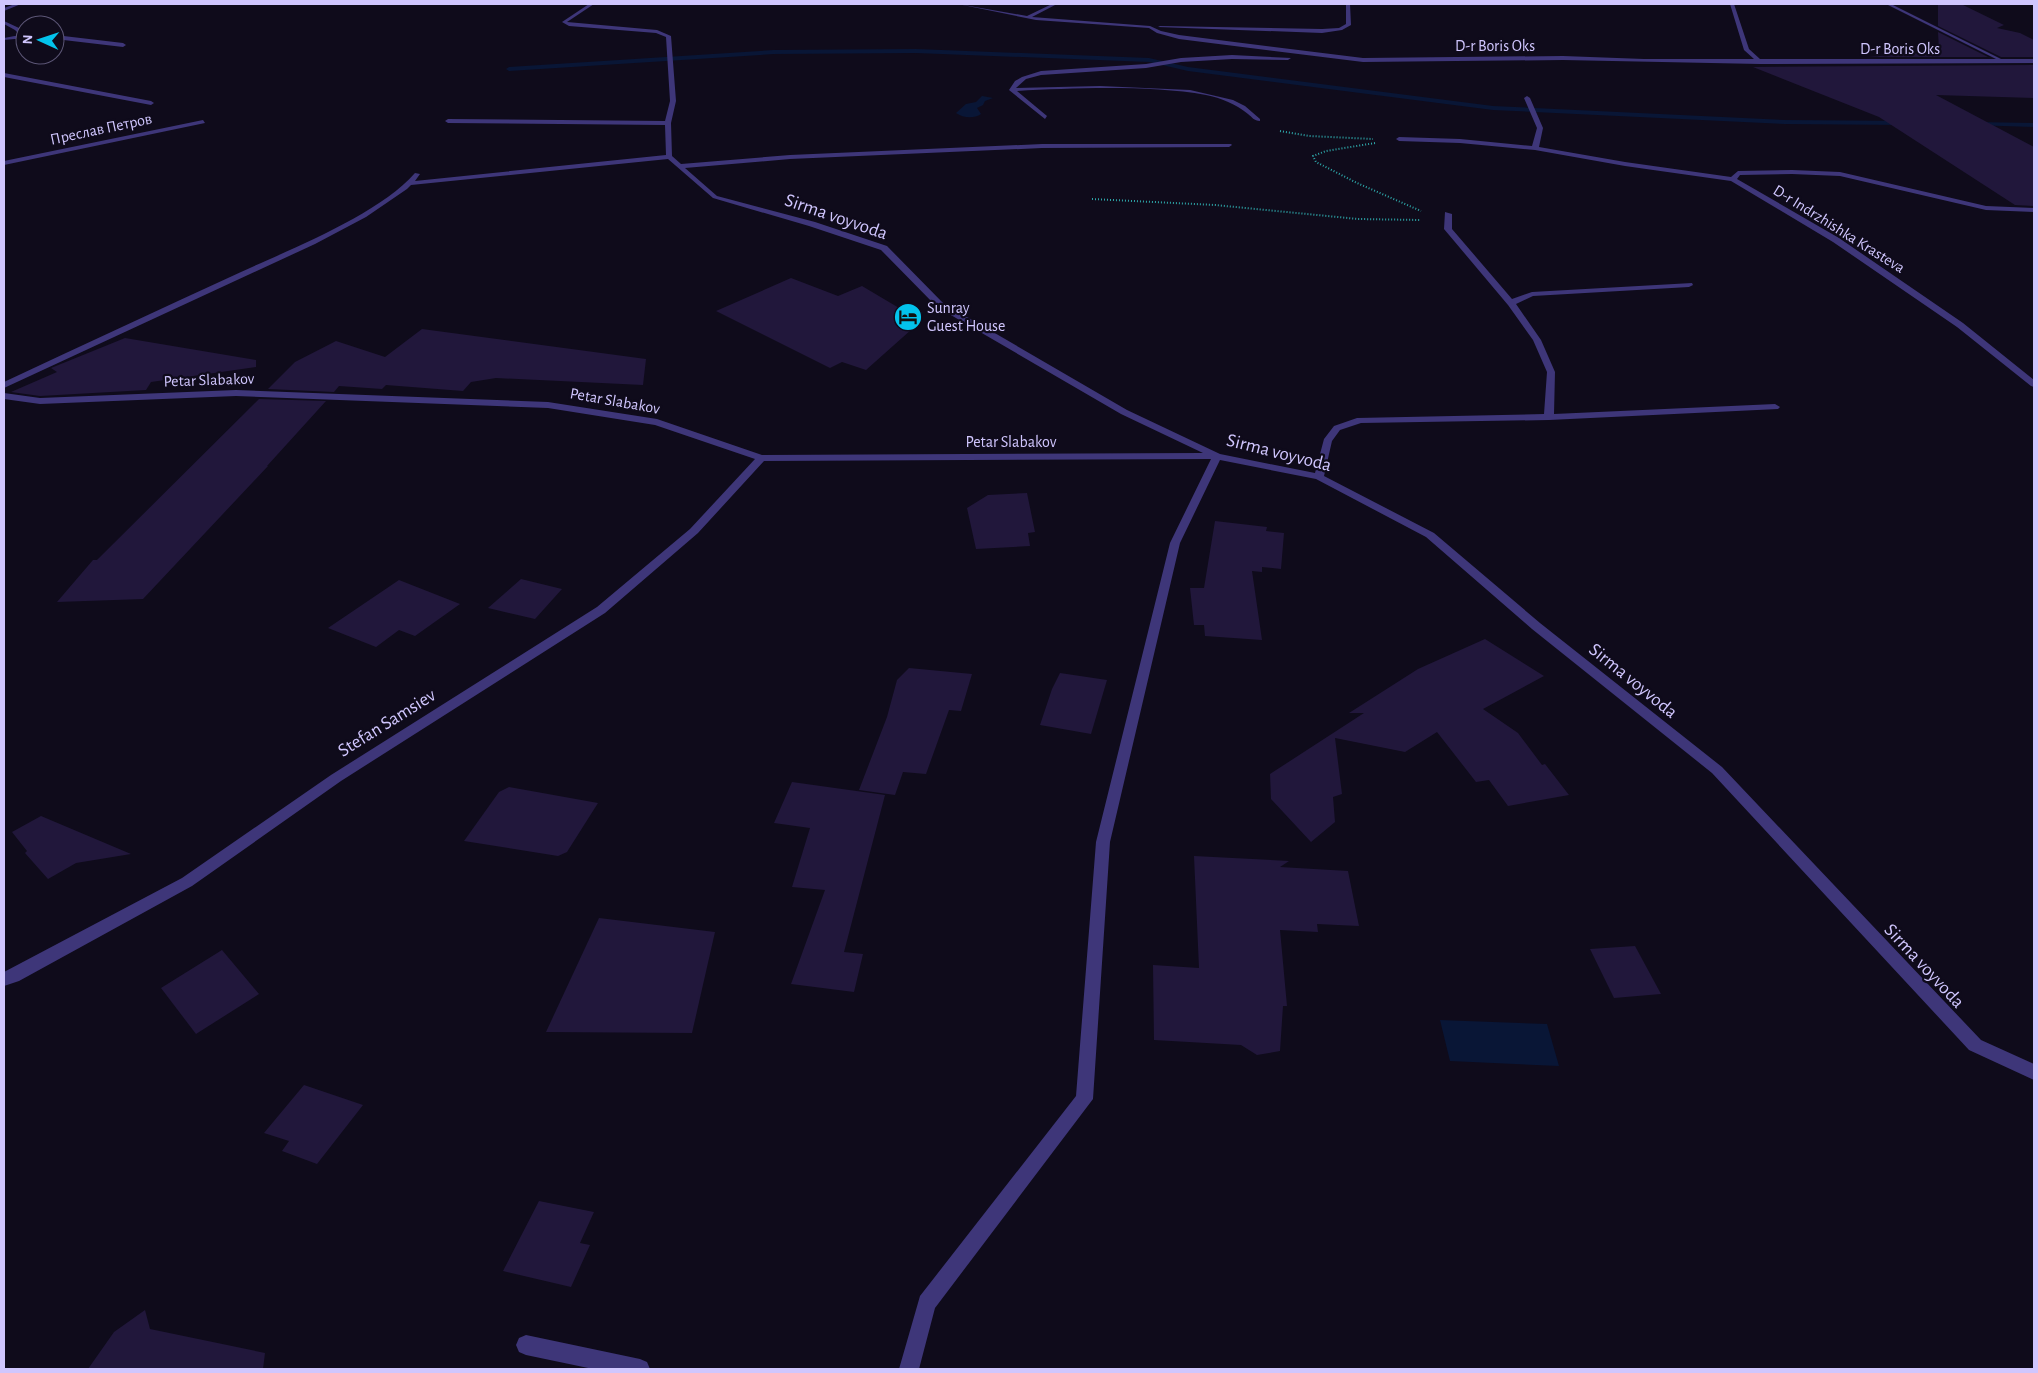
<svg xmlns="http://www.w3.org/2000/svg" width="2038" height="1373" viewBox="0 0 2038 1373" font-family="'Alegreya Sans',sans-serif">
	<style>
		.water { fill: #091636 }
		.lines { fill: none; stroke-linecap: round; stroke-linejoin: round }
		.stream { fill: #091636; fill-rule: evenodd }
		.building { fill: #21173b }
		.path { stroke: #2ea8aa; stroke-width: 2; stroke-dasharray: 1 2; stroke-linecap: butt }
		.minor { fill: #3e3679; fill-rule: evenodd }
		.labels { text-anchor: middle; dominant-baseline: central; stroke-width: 4.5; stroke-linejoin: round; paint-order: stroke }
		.far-street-label { font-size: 16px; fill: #d0c6fe; stroke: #0f0b1b }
		.far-poi-label { font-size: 16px; fill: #d0c6fe; stroke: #0f0b1b; text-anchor: start }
		.street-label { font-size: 19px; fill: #d0c6fe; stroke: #0f0b1b }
	</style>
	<rect width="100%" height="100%" fill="#0f0b1b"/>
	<g class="water">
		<path d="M 982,96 L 993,98 L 985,101 L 983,105 L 977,108 L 981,114 C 974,119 963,118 956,113 L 966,104 L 976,102 Z"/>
		<polygon points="1440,1020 1547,1024 1559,1066 1450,1061"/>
	</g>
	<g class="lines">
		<g class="stream">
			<polygon points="916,49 1149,58 1188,67 1493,106 1785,120 1906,121 1909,123 1906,125 1785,124 1493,110 1188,71 1149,62 916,53 774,54 509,71 506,69 509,67 774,50"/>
			<polygon points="1973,122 2034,123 2034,127 1971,125 1970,124"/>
		</g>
	</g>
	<g class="building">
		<polygon points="1938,4 1961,4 2004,25 1997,28 2020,33 2034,40 2034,57 2001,57 1938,26"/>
		<polygon points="1938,32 1988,57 1868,57 1939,51"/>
		<polygon points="2034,65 2034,98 1936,95 2034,147 2034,206 2015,205 1879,117 1753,67"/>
		<polygon points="791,278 838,296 862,286 921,321 866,370 842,362 830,368 716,311"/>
		<polygon points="422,329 646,359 643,385 496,378 471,382 463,391 386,385 382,389 339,386 334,392 268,389 295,362 336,341 385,357"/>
		<polygon points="125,338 256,360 256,367 151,382 146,390 40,396 11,392 57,372 51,368"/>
		<polygon points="259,399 326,401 267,466 268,466 143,599 57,602 93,560 97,560"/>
		<polygon points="1027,493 1035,532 1028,533 1030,546 976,549 967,508 988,495"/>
		<polygon points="1215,521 1267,527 1266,531 1284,533 1281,569 1262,567 1262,572 1252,571 1262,640 1205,636 1204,625 1194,625 1190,588 1204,588"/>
		<polygon points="521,579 562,589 535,619 488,608"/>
		<polygon points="399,580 460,604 415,636 399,630 376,647 328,628"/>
		<polygon points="1485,639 1544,676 1483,709 1518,733 1542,765 1545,764 1569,795 1508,806 1489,780 1476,782 1437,732 1405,752 1335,738 1342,794 1333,797 1335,822 1311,842 1271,799 1270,774 1364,713 1349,713 1418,669"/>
		<polygon points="909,668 972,674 961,711 949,710 926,774 903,772 895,795 859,790 887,717 897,680"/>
		<polygon points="1060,673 1107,680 1091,734 1040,725 1052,689"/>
		<polygon points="792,782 885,795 844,952 863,954 854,992 791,984 825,890 792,887 810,828 774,823"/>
		<polygon points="509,787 598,803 567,852 558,856 464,841 499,792"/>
		<polygon points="41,816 131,854 76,863 48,879 25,853 27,851 12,832"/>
		<polygon points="1194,856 1289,861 1280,867 1348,871 1359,926 1317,924 1318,932 1280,930 1287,1006 1283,1006 1280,1051 1257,1055 1241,1045 1154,1040 1153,965 1199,968"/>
		<polygon points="599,918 715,932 692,1033 546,1032"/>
		<polygon points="1635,946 1661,994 1614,998 1590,949"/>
		<polygon points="222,950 259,994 196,1034 161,988"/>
		<polygon points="304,1085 363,1105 317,1164 282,1151 289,1141 264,1133"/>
		<polygon points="539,1201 594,1212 580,1243 590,1245 571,1287 503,1271"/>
		<polygon points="145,1310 150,1329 265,1353 263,1369 88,1369 114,1332"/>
	</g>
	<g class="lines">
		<g class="path">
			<polyline points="1280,131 1309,136 1373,139"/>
			<polyline points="1375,143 1326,151 1313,156 1316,162 1357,183 1421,211"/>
			<polyline points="1092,199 1215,205 1358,219 1421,220"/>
		</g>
		<g class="minor">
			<polygon points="15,4 21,4 4,11 4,8"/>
			<path d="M 589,4 L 594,4 L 567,22 L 657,30 L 671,36 L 676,101 L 671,123 L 672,156 L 681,164 L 790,155 L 1042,144 L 1231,144 L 1232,145 L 1229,147 L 1042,148 L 790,159 L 685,168 L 717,196 L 815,222 L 887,246 L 943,303 L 1127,410 L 1220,454 L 1315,473 L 1324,439 L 1334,426 L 1357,418 L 1544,414 L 1547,372 L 1533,340 L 1508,305 L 1444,229 L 1445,212 L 1452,214 L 1452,229 L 1512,299 L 1532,292 L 1692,283 L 1693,285 L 1689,287 L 1533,296 L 1516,304 L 1541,340 L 1555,372 L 1554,414 L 1775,404 L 1780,407 L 1778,409 L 1549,420 L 1361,423 L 1340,430 L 1332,441 L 1324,476 L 1434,533 L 1540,623 L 1722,767 L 1981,1040 L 2034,1064 L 2034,1080 L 1969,1050 L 1712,773 L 1532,629 L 1426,537 L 1316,479 L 1220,460 L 1180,543 L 1110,842 L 1093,1099 L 935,1308 L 919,1369 L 899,1369 L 920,1296 L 1076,1096 L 1096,842 L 1170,543 L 1211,459 L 764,461 L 698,533 L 605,613 L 341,781 L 192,886 L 19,981 L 4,986 L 4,972 L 182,878 L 331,775 L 597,607 L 690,529 L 755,459 L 655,425 L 548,408 L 236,396 L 40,404 L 4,399 L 4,393 L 40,398 L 236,390 L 548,402 L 657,419 L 762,455 L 1203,453 L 1121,414 L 937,307 L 881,250 L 809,226 L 713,198 L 668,159 L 411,185 L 407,189 L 366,217 L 315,244 L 4,388 L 4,382 C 83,345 162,308 241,272 C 293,248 378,215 415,173 L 420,174 L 415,181 L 666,155 L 665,125 L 448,123 L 445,121 L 448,119 L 665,121 L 670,101 L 666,37 L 656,33 L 569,26 L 562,22 Z"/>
			<polygon points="958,4 1027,16 1052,4 1057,4 1032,17 1150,26 1161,31 1179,35 1363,58 1563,56 1644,59 1754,59 1744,50 1730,4 1734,4 1749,49 1760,59 1996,59 1886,4 1891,4 2001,59 2034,59 2034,63 1760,64 1563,60 1363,62 1179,39 1157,33 1149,28 1036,20"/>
			<polygon points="1346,4 1350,4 1351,25 1342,30 1322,33 1158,27 1160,26 1322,29 1339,28 1346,24"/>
			<polygon points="4,21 19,28 25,34 25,38 4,40 4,38 20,35 15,30 4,24"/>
			<polygon points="55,35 123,43 126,45 123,47 55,39"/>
			<path d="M 1232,55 L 1291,58 L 1288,60 L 1232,59 L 1181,62 L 1146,68 L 1041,75 L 1026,79 L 1016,88 L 1100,86 L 1190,90 L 1233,100 L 1245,106 L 1260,119 L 1260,121 C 1254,121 1252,117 1248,114 C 1236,104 1221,98 1206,95 C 1149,85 1075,88 1017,91 L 1047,116 L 1045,119 L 1009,90 L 1015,81 L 1022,77 L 1041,71 L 1146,64 L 1181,58 Z"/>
			<polygon points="4,73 151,101 154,103 151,105 4,77"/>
			<polygon points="1527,96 1530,98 1543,128 1539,147 1625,162 1731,177 1738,171 1792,170 1840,172 1986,206 2034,208 2034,212 1986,210 1840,176 1792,174 1740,175 1737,179 1839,238 1963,323 2034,380 2034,387 2031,386 1957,327 1833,242 1731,181 1625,166 1535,150 1460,143 1399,141 1396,139 1399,137 1460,139 1532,146 1537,128 1524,98"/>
			<polygon points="203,120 205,123 4,165 4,161"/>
			<polygon points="526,1335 640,1359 647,1362 650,1369 593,1369 526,1355 519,1352 516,1345 519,1338"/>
		</g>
	</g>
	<defs>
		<symbol id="hotel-disc" viewBox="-11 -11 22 22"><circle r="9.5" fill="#03c3ec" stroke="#0f0b1b"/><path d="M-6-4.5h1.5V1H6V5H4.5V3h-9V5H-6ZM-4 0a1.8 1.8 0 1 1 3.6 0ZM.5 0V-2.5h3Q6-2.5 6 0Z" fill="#111"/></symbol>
	</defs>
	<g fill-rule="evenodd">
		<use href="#hotel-disc" x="892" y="301" width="32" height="32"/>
	</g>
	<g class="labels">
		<g class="far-street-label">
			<text x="1495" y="46">D-r Boris Oks</text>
			<text x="1900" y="49">D-r Boris Oks</text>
			<text transform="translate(101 129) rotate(-12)">Преслав Петров</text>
			<text transform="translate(1839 229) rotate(32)">D-r Indrzhishka Krasteva</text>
			<text transform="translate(209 380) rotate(-2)">Petar Slabakov</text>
			<text transform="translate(615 401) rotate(10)">Petar Slabakov</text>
			<text x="1011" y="442">Petar Slabakov</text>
		</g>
		<g class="far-poi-label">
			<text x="927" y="308">Sunray<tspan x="927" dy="18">Guest House</tspan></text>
		</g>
		<g class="street-label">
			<text transform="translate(836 217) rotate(19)">Sirma voyvoda</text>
			<text transform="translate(1279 453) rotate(14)">Sirma voyvoda</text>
			<text transform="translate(1633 681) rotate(39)">Sirma voyvoda</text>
			<text transform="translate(387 723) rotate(-32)">Stefan Samsiev</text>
			<text transform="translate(1924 966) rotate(47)">Sirma voyvoda</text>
		</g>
	</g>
	<rect width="2038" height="1373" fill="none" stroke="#d0c6fe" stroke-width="10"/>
	<g transform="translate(40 40) rotate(273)"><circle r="24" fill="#0f0b1b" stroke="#5c5676"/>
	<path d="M0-4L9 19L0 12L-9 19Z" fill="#03c3ec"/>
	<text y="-8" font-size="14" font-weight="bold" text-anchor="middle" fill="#d0c6fe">N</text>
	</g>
</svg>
